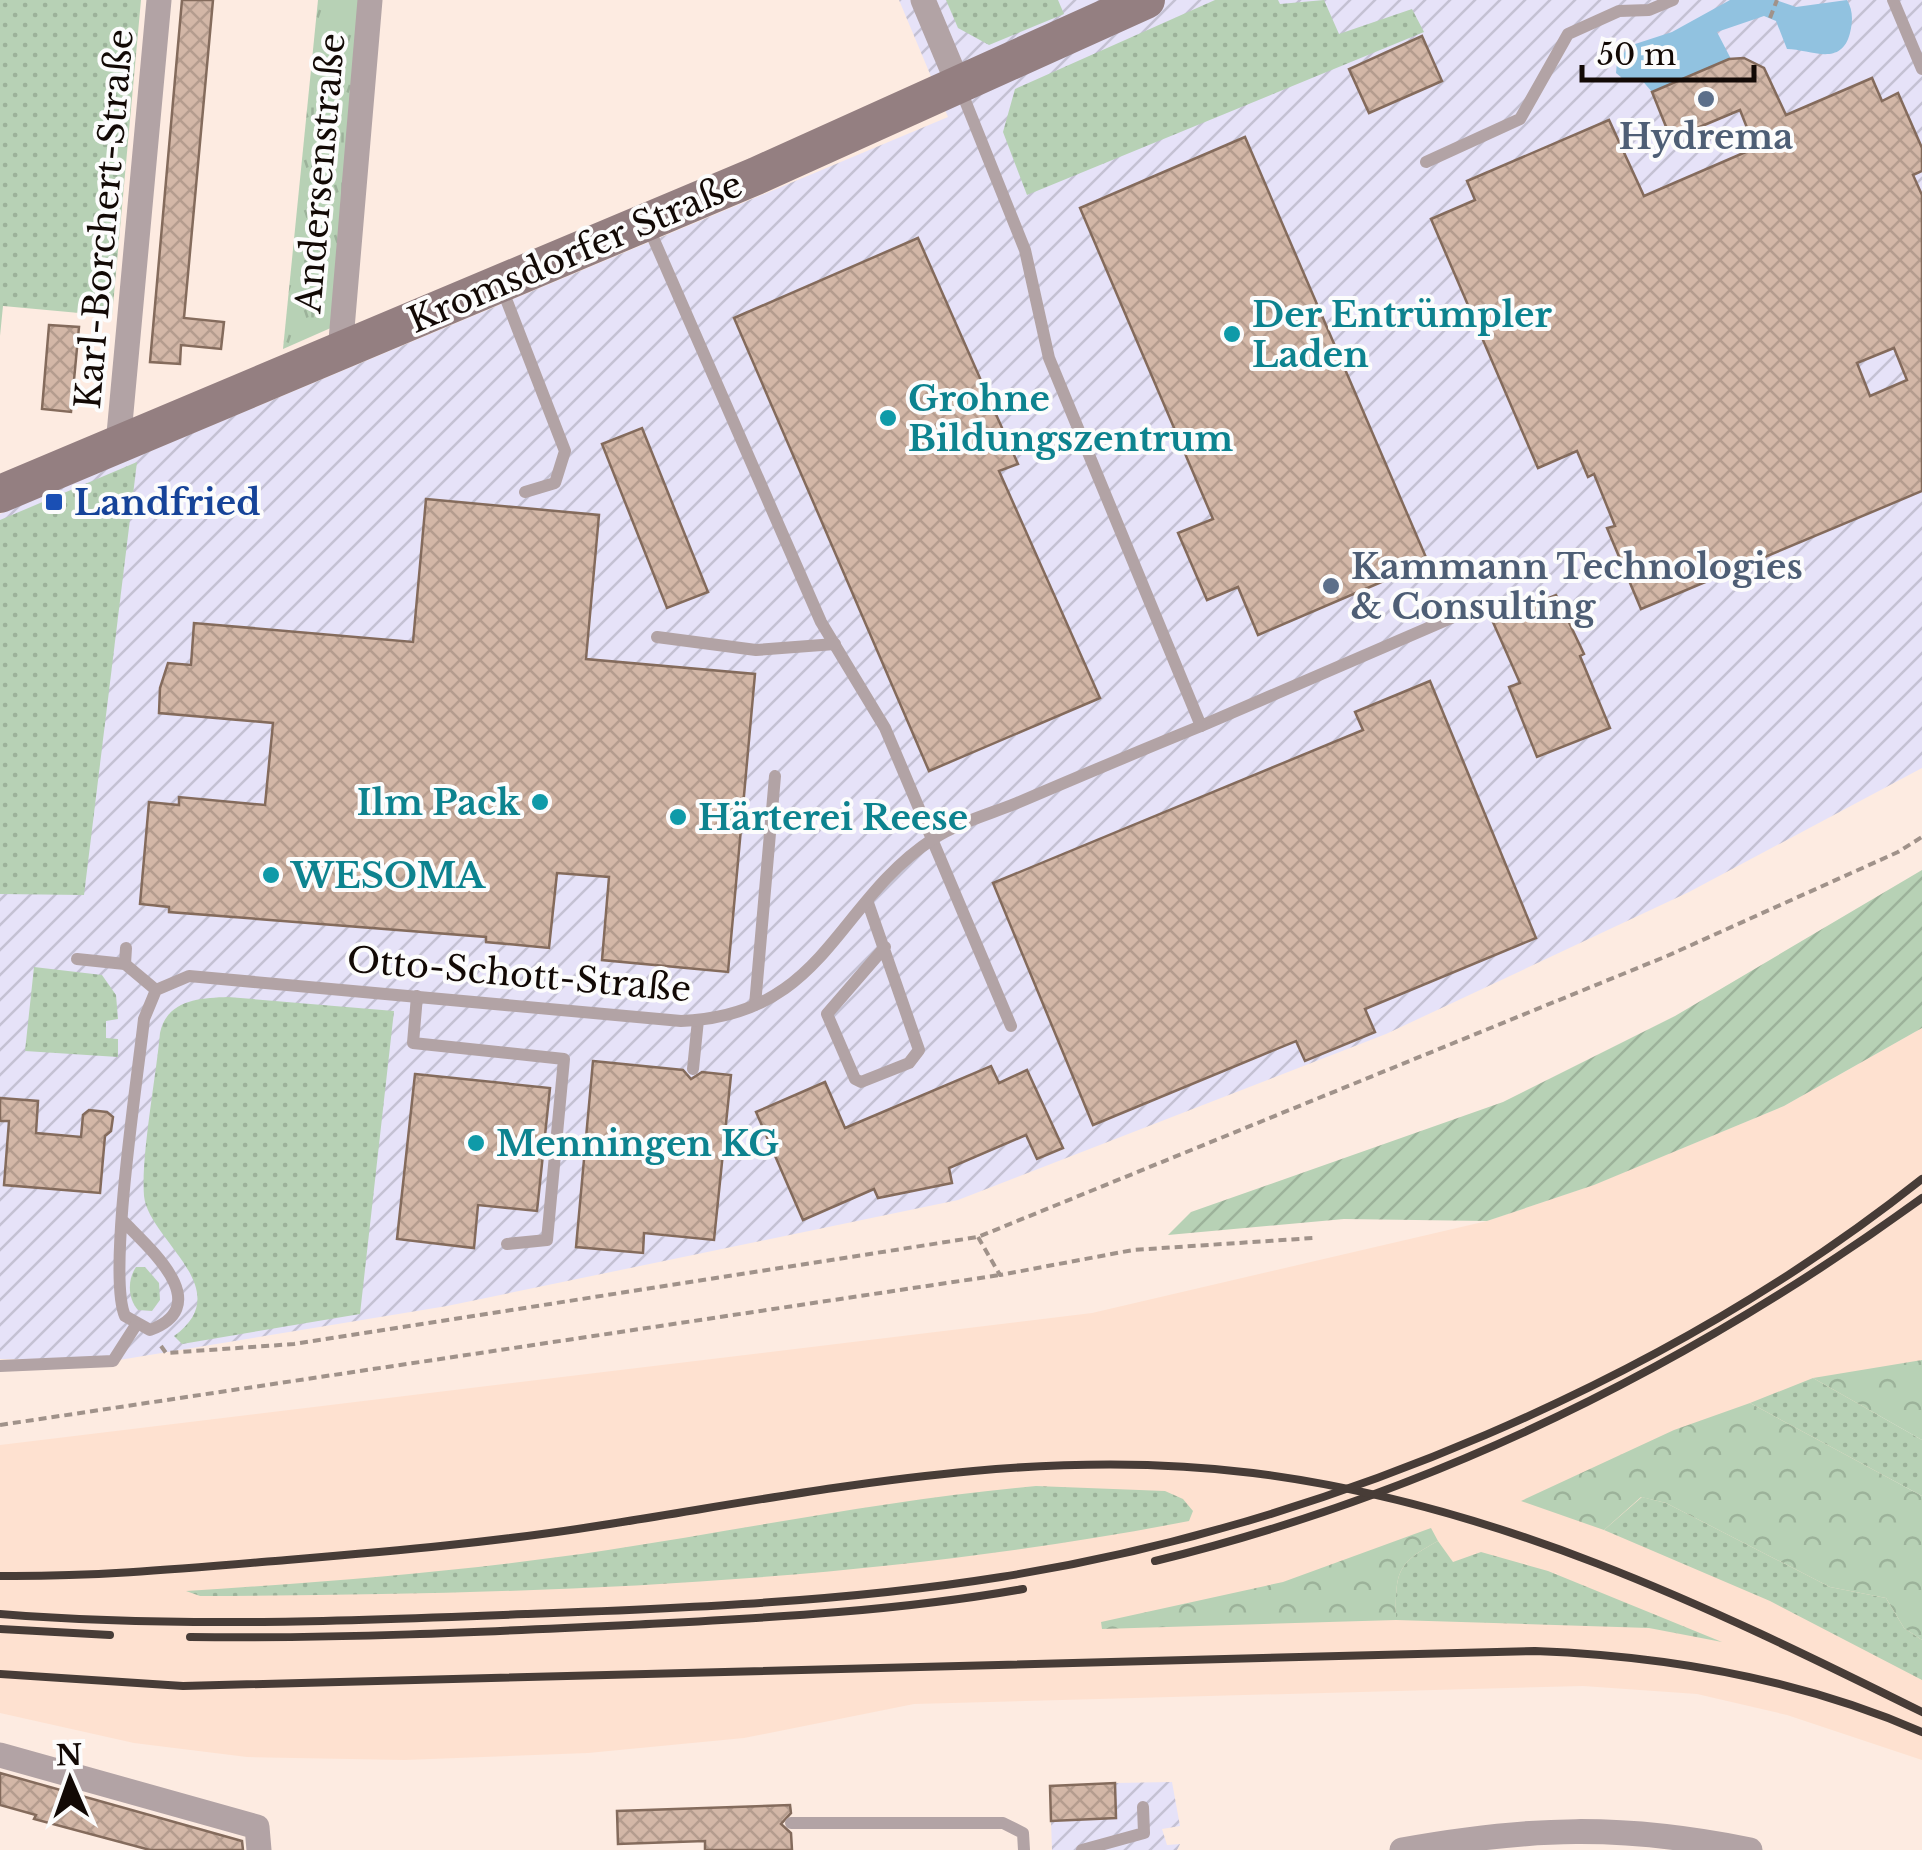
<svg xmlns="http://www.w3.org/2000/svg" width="1922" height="1850" viewBox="0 0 1922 1850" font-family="'Libre Baskerville',serif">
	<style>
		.built { fill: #fee1d0 }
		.industrial { fill: url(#industrial-furrows) }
		.grass { fill: url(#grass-dots) }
		.forest { fill: url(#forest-crowns) }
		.park { fill: url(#park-tufts) }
		.garden { fill: url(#garden-furrows) }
		.water { fill: #91c2e0 }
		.building { fill: url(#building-cross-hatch); stroke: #846b5c; stroke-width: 2.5; fill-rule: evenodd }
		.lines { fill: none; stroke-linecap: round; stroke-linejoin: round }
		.path { stroke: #a0928a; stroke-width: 4; stroke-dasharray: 8 5; stroke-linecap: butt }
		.lane { stroke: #b2a3a5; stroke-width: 12 }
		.street { stroke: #b2a3a5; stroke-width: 25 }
		.secondary { stroke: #947f81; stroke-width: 38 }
		.rail { stroke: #473c37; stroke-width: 8 }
		.service-dot { fill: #5c6f8a; stroke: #fcfcfc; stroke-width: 4 }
		.culture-dot { fill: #0f9aa8; stroke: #fcfcfc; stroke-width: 4 }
		.transit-dot { fill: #1a4fb4; stroke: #fcfcfc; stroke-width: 4 }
		.labels { text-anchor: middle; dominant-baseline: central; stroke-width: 8; stroke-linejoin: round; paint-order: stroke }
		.service-label { font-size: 35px; font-weight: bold; fill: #4e5e75; stroke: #fcfcfc }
		.street-label { font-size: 35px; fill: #120905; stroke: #fcfcfc }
		.culture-label { font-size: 35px; font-weight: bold; fill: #0d838f; stroke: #fcfcfc; text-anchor: start }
		.transit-label { font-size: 35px; font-weight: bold; fill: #164399; stroke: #fcfcfc; text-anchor: start }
	</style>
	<defs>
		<pattern id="industrial-furrows" width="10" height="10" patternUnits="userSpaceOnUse" patternTransform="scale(2.5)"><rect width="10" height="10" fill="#e6e2f8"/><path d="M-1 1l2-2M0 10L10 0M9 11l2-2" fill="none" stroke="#c4c1d3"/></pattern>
		<pattern id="grass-dots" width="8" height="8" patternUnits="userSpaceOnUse" patternTransform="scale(2.5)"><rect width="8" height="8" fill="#b7d1b5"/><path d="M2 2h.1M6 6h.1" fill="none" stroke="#9cb29a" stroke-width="1.8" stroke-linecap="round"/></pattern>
		<pattern id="forest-crowns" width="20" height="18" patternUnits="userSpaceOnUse" patternTransform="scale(2.5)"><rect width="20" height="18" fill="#b7d1b5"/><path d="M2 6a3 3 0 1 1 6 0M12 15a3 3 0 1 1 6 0" fill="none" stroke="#9cb29a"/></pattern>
		<pattern id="park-tufts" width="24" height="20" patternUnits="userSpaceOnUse" patternTransform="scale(2.5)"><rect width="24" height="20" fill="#b7d1b5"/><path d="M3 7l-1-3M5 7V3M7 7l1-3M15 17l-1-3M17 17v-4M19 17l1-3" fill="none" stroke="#9cb29a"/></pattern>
		<pattern id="garden-furrows" width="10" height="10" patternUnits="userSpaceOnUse" patternTransform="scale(2.5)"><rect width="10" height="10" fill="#b7d1b5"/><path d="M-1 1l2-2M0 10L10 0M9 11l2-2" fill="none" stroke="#9cb29a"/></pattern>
		<pattern id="building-cross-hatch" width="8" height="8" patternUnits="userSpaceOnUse" patternTransform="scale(2.5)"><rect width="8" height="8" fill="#d3b7a7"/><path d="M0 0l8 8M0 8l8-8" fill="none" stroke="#b49c8e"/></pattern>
	</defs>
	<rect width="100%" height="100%" fill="#fdebe1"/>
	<polygon class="built" points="1922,1028 1922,1377 1872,1380 1922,1644 1922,1760 1787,1715 1697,1694 1583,1686 914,1704 744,1738 588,1753 404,1760 247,1757 134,1743 0,1713 0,1445 1092,1313 1487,1221 1593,1185 1784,1106"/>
	<g class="industrial">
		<polygon points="899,0 1922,0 1922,768 1689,892 1386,1034 958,1200 447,1306 113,1361 0,1359 0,514 948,117"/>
		<polygon points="1172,1782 1180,1826 1162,1829 1167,1845 1180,1844 1177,1850 1052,1850 1051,1821 1116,1818 1115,1783"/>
	</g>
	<g class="grass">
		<polygon points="0,0 141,0 112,316 3,306 0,336"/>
		<polygon points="946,0 1058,0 1064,14 989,45 958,28"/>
		<polygon points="1215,0 1278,0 1280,4 1324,0 1339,34 1412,9 1424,32 1027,195 1003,132 1015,89"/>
		<polygon points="137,462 84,895 0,894 0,520"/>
		<polygon points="34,967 102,975 116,995 118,1019 106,1021 106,1038 118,1039 118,1057 25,1051"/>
		<path d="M 228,997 L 394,1011 L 360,1314 L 182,1344 L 174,1336 C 239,1289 149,1241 144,1196 C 141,1155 156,1078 160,1033 C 167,1000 199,998 228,997 Z"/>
		<path d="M 136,1267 L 145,1267 L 159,1283 L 160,1300 L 152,1311 L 138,1310 C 128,1299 127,1280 136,1267 Z"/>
		<polygon points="1813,1378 1922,1440 1922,1496 1750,1403"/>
		<path d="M 1036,1486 L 1165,1491 L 1183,1499 L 1193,1511 L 1189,1521 C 864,1584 530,1595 200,1596 L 186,1591 C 328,1582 468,1571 608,1550 C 751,1528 891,1499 1036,1486 Z"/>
		<polygon points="1642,1497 1666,1503 1830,1587 1886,1598 1904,1628 1922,1640 1922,1680 1770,1601 1604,1530"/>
		<path d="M 1438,1541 L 1453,1562 L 1481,1552 L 1548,1571 L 1722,1642 L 1649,1628 L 1396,1620 C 1396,1573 1395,1564 1438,1541 Z"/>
	</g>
	<g class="forest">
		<polygon points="1922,1360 1922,1440 1813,1378"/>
		<polygon points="1750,1403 1922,1496 1922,1640 1904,1628 1886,1598 1830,1587 1666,1503 1641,1497 1604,1530 1521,1501 1674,1430"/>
		<path d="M 1431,1528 L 1438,1541 C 1395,1564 1396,1573 1396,1620 L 1102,1629 L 1101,1622 L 1283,1582 Z"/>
	</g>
	<polygon class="park" points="318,0 370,0 342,323 283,349"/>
	<polygon class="garden" points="1922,870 1922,1028 1784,1106 1594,1185 1487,1221 1344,1219 1168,1235 1191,1212 1503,1102 1675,1016"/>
	<path class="water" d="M 1730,0 L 1776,0 L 1796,7 L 1847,0 C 1853,10 1853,21 1850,33 C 1841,68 1810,49 1787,49 L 1776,21 L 1764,16 L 1717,32 L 1731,59 L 1652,92 L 1640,78 L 1622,78 L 1616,73 L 1617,62 L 1629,46 L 1672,32 Z"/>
	<g class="building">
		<polygon points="182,0 213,0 184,318 224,322 221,349 181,345 180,364 150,362"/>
		<polygon points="1422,36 1442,81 1369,113 1349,69"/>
		<path d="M 1744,58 L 1764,68 L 1786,115 L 1872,78 L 1882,101 L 1898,93 L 1922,148 L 1922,171 L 1913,175 L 1922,195 L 1922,491 L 1641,609 L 1607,528 L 1615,526 L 1594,474 L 1588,477 L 1577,451 L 1538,468 L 1431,219 L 1475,200 L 1467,181 L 1609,120 L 1644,196 L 1755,148 L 1740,110 L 1671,139 L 1652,92 L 1729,59 ZM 1894,348 L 1907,380 L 1870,396 L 1857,363 Z"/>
		<polygon points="1245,137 1428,562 1258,635 1238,587 1207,600 1178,533 1213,519 1080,208"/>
		<polygon points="918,238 1018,464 999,471 1100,698 929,771 734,318"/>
		<polygon points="49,325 79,327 71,412 42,409"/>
		<polygon points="642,428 708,592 667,608 602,444"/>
		<polygon points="426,499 599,515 586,659 755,674 728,972 602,960 609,877 557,873 549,948 486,942 486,937 169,912 169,907 140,904 149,802 179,805 179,797 265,805 273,723 159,713 160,688 168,663 191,665 194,623 413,642"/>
		<polygon points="1556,595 1584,654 1580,656 1610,728 1537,757 1509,687 1520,683 1492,620"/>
		<polygon points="1430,681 1536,938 1365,1009 1375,1032 1305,1061 1296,1041 1093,1125 993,883 1363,730 1355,712"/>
		<polygon points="593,1061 683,1070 691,1079 702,1072 731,1075 714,1240 644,1233 643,1253 576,1247"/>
		<polygon points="991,1066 999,1083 1027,1070 1063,1148 1037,1159 1026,1135 949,1168 952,1183 878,1198 874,1189 803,1220 756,1112 825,1082 845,1128"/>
		<polygon points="415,1074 550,1088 537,1211 478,1205 474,1248 397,1239"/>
		<polygon points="0,1098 38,1101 36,1133 81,1137 83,1115 89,1110 107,1112 113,1117 111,1131 105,1136 100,1193 4,1185 9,1121 0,1121"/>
		<polygon points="0,1773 242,1841 243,1850 150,1850 34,1819 36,1815 0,1805"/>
		<polygon points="1115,1783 1116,1818 1051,1821 1050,1786"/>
		<polygon points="790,1805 791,1813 781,1824 791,1833 792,1850 705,1850 705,1841 618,1844 617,1811"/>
	</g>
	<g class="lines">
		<g class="path">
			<polyline points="1770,18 1777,0"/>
			<polyline points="978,1237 1000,1275 1133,1250 1313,1238"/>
			<polyline points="161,1346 166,1353 294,1344 978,1237 1667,956 1898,852 1922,837"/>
			<polyline points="0,1425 1000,1275"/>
		</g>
		<g class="lane">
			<polyline points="1893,0 1922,69"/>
			<polyline points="1426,162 1520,119 1568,34 1619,11 1649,10 1673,0"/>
			<polyline points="647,224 821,622 885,728 1011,1026"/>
			<polyline points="501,286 565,451 555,483 525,492"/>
			<polyline points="657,637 756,650 835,644"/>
			<polyline points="1201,726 1465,612"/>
			<polyline points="868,903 919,1050 909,1063 861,1082 855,1079 827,1014 885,947"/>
			<polyline points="77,959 125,964 156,990"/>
			<polyline points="125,964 126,948"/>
			<polyline points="417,996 413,1043 564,1059 547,1240 507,1244"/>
			<polyline points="755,1005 775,776"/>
			<polyline points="693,1069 698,1020"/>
			<path d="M 123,1221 C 149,1248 216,1305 150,1330 L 125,1316 C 107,1275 138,1075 144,1019 L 156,990 L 189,976 L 681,1021 C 825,1016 835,903 933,839 C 957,823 990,814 1017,803 C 1078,777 1139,751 1201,726 L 1049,358 L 1025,250 L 960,88"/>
			<polyline points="0,1366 113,1361 136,1325"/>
			<polyline points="791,1823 1003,1823 1023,1833 1024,1850"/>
			<polyline points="1082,1850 1144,1833 1143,1807"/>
		</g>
		<g class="street">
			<polyline points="923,0 959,86"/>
			<polyline points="340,352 370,0"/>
			<polyline points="118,445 159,0"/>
			<polyline points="0,1755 257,1827 259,1850"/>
			<path d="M 1402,1850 C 1530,1827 1622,1824 1750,1850"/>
		</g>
		<polyline class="secondary" points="0,494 756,176 1146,0"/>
		<g class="rail">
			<path d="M 1155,1561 C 1434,1493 1689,1367 1922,1198"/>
			<path d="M 0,1576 C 96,1577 191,1568 287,1560 C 393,1551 498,1542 603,1525 C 820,1491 1032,1445 1253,1473 C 1497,1504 1704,1604 1922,1712"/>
			<path d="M 0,1614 C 176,1628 351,1621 527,1614 C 685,1608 844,1602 1001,1577 C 1321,1526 1668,1381 1922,1179"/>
			<polyline points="0,1629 110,1635"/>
			<path d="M 190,1637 C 336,1639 483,1632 630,1625 C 761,1618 893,1612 1023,1589"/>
			<path d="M 0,1674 L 183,1686 L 1535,1651 C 1667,1656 1800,1679 1922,1732"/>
		</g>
	</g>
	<g class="service-dot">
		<circle cx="1706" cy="99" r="10"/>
		<circle cx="1331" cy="586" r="10"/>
	</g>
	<g class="culture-dot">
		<circle cx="1232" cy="334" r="10"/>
		<circle cx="888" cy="418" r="10"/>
		<circle cx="540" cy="802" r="10"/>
		<circle cx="678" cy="817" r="10"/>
		<circle cx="271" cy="875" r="10"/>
		<circle cx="476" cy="1143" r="10"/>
	</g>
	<rect class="transit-dot" x="44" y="492" width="20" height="20" rx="5"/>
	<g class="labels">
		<g class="service-label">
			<text x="1706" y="136">Hydrema</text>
			<text x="1351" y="566" text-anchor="start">Kammann Technologies<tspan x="1351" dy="40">&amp; Consulting</tspan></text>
		</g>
		<g class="street-label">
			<text transform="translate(320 173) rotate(-85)">Andersenstraße</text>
			<text transform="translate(104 219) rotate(-85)">Karl-Borchert-Straße</text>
			<text transform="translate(575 252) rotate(-23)">Kromsdorfer Straße</text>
			<text transform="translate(519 974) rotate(5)">Otto-Schott-Straße</text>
		</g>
		<g class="culture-label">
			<text x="1252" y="314">Der Entrümpler<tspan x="1252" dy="40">Laden</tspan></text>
			<text x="908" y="398">Grohne<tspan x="908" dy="40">Bildungszentrum</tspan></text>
			<text x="520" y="802" text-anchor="end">Ilm Pack</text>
			<text x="698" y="817">Härterei Reese</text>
			<text x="291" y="875">WESOMA</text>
			<text x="496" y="1143">Menningen KG</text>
		</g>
		<g class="transit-label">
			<text x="74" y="502">Landfried</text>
		</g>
	</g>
	<g transform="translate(70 1780) rotate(358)" stroke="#fcfcfc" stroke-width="8" paint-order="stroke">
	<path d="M0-8L18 38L0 25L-18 38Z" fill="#120905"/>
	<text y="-15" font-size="28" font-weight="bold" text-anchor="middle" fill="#120905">N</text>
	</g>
	<path d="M1582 65v15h172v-15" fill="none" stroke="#120905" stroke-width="5"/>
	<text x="1597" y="65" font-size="30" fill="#120905" stroke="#fcfcfc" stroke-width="8" paint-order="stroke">50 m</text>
</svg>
